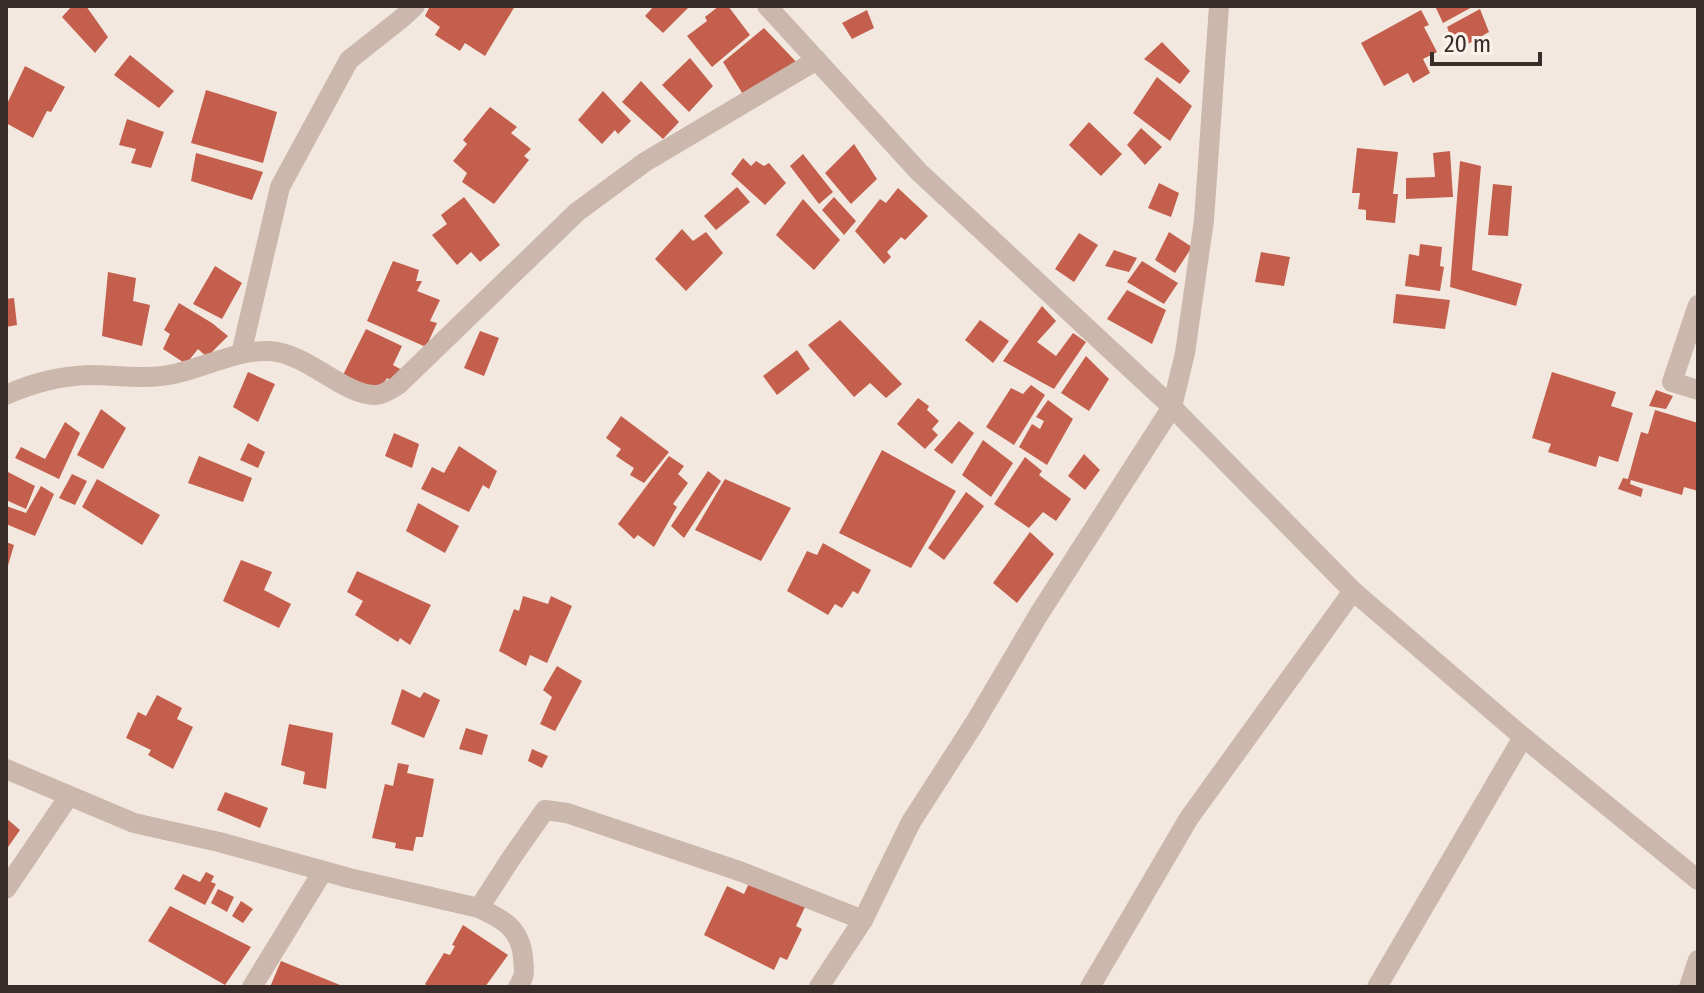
<svg xmlns="http://www.w3.org/2000/svg" width="1704" height="993" viewBox="0 0 1704 993" font-family="'Fira Sans Condensed',sans-serif">
	<style>
		.building { fill: #c35f4c }
		.lines { fill: none; stroke-linecap: round; stroke-linejoin: round }
		.street { stroke: #cbb7ab; stroke-width: 20 }
	</style>
	<rect width="100%" height="100%" fill="#f2e8df"/>
	<g class="building">
		<polygon points="72,6 86,6 108,37 95,53 62,17"/>
		<polygon points="430,6 515,6 485,56 465,43 460,51 435,35 440,27 425,16"/>
		<polygon points="654,6 690,6 663,33 645,16"/>
		<polygon points="719,6 728,6 750,35 712,67 687,36 707,21 705,17"/>
		<polygon points="1435,6 1474,6 1443,23"/>
		<polygon points="1480,9 1489,32 1456,51 1447,27"/>
		<polygon points="867,10 874,28 852,39 842,23"/>
		<polygon points="1421,10 1429,25 1424,27 1437,52 1423,59 1430,73 1413,83 1408,73 1384,86 1361,43"/>
		<polygon points="764,28 801,67 744,96 723,62"/>
		<polygon points="1162,42 1190,71 1180,84 1144,59"/>
		<polygon points="130,55 174,91 159,108 114,75"/>
		<polygon points="690,58 713,86 689,112 662,85"/>
		<polygon points="25,66 65,87 51,112 47,111 33,138 6,123 6,106"/>
		<polygon points="1157,77 1192,106 1170,141 1133,113"/>
		<polygon points="641,81 679,122 663,139 622,102"/>
		<polygon points="206,90 277,112 263,163 191,143"/>
		<polygon points="603,91 631,121 618,134 615,130 602,144 578,120"/>
		<polygon points="490,107 517,127 511,133 531,149 524,156 529,160 494,204 462,182 467,173 453,161 467,144 463,140"/>
		<polygon points="127,119 164,132 151,168 131,163 136,149 119,145"/>
		<polygon points="1089,122 1122,154 1101,176 1069,145"/>
		<polygon points="1141,128 1162,147 1145,165 1127,145"/>
		<polygon points="854,144 877,179 851,204 825,173"/>
		<polygon points="1357,148 1398,152 1393,194 1398,194 1395,223 1366,220 1366,210 1358,209 1360,193 1352,193"/>
		<polygon points="1450,151 1453,197 1406,199 1406,178 1435,177 1433,153"/>
		<polygon points="196,153 263,172 252,200 191,181"/>
		<polygon points="803,154 833,192 819,204 790,166"/>
		<polygon points="743,158 751,166 756,161 764,166 769,163 786,183 765,205 731,174"/>
		<polygon points="1460,161 1481,166 1472,270 1522,284 1516,306 1450,287"/>
		<polygon points="1159,183 1179,193 1171,217 1148,208"/>
		<polygon points="1493,184 1512,186 1508,236 1488,235"/>
		<polygon points="737,187 750,202 716,230 704,216"/>
		<polygon points="898,188 928,216 905,240 901,237 887,252 891,257 884,264 855,231 880,199 886,203"/>
		<polygon points="464,197 500,245 480,262 471,252 457,265 432,235 447,224 441,215"/>
		<polygon points="834,197 856,221 844,235 822,210"/>
		<polygon points="803,199 840,240 814,270 776,235"/>
		<polygon points="682,229 693,241 706,232 723,253 686,291 655,259"/>
		<polygon points="1169,232 1192,247 1175,273 1155,260"/>
		<polygon points="1079,233 1098,245 1074,282 1055,269"/>
		<polygon points="1420,244 1442,247 1440,266 1444,267 1440,291 1405,286 1409,254 1419,256"/>
		<polygon points="1114,250 1137,258 1129,272 1105,266"/>
		<polygon points="1261,252 1290,257 1284,286 1255,282"/>
		<polygon points="393,261 419,270 416,281 422,281 417,291 440,300 430,321 437,323 426,347 367,321"/>
		<polygon points="1142,261 1178,283 1164,304 1127,282"/>
		<polygon points="215,266 242,283 222,319 193,304"/>
		<polygon points="108,272 136,278 133,301 150,305 142,346 102,336"/>
		<polygon points="1127,290 1166,310 1152,344 1107,319"/>
		<polygon points="1396,294 1450,300 1445,329 1393,323"/>
		<polygon points="14,298 17,325 6,327 6,299"/>
		<polygon points="179,303 212,323 228,336 207,357 198,349 186,364 163,349 170,334 164,330"/>
		<polygon points="1042,306 1056,321 1037,342 1056,356 1073,333 1086,342 1054,389 1003,361"/>
		<polygon points="840,320 902,384 886,398 870,383 854,397 808,345"/>
		<polygon points="980,320 1009,341 993,363 965,340"/>
		<polygon points="366,329 402,346 393,365 402,370 393,382 387,378 379,390 343,375"/>
		<polygon points="480,331 499,338 484,376 464,368"/>
		<polygon points="797,350 810,369 777,395 763,376"/>
		<polygon points="1086,356 1109,379 1089,411 1061,393"/>
		<polygon points="248,372 275,384 258,422 233,407"/>
		<polygon points="1552,372 1616,392 1611,406 1633,413 1618,462 1599,456 1596,467 1548,452 1551,444 1532,438"/>
		<polygon points="1031,385 1045,395 1014,445 986,427 1011,388 1023,394"/>
		<polygon points="1656,390 1673,396 1666,409 1649,406"/>
		<polygon points="918,398 929,406 927,410 939,421 932,429 938,435 925,449 897,424"/>
		<polygon points="1048,400 1073,419 1047,465 1019,447 1032,424 1040,429 1044,421 1036,417"/>
		<polygon points="101,409 126,428 103,469 77,455"/>
		<polygon points="1655,410 1698,423 1698,491 1684,487 1682,495 1631,480 1630,484 1643,489 1641,497 1618,489 1623,478 1628,479 1641,432 1648,434"/>
		<polygon points="621,416 669,452 644,483 630,475 634,468 616,456 621,449 606,438"/>
		<polygon points="959,421 974,433 952,464 934,450"/>
		<polygon points="65,422 80,433 59,479 15,458 21,447 45,459"/>
		<polygon points="394,433 419,444 412,468 385,456"/>
		<polygon points="983,440 1013,463 991,497 962,475"/>
		<polygon points="248,443 265,452 258,468 240,460"/>
		<polygon points="459,446 497,471 489,489 483,485 469,512 421,489 432,467 444,473"/>
		<polygon points="882,450 956,491 911,568 839,533"/>
		<polygon points="1084,454 1100,470 1085,490 1068,476"/>
		<polygon points="199,456 252,478 243,502 188,483"/>
		<polygon points="669,456 684,466 678,474 688,483 673,504 677,507 654,547 638,535 634,539 618,524"/>
		<polygon points="1025,457 1042,471 1039,475 1071,499 1056,521 1043,512 1029,528 994,504"/>
		<polygon points="708,471 721,481 684,538 671,526"/>
		<polygon points="8,472 35,486 26,509 6,500"/>
		<polygon points="72,474 87,481 75,505 59,498"/>
		<polygon points="97,479 160,515 142,545 82,507"/>
		<polygon points="725,479 791,508 761,561 695,530"/>
		<polygon points="41,486 54,494 35,536 6,524 6,506 26,513"/>
		<polygon points="966,492 984,506 944,560 928,548"/>
		<polygon points="418,503 459,526 445,553 406,531"/>
		<polygon points="1030,532 1054,554 1017,603 993,583"/>
		<polygon points="6,542 14,545 7,569 6,569"/>
		<polygon points="823,543 871,570 858,594 853,591 842,608 835,604 828,615 787,591 807,551 817,555"/>
		<polygon points="241,560 272,572 264,590 291,604 279,628 223,601"/>
		<polygon points="357,571 431,605 410,645 400,638 398,642 355,615 363,601 347,592"/>
		<polygon points="523,596 548,604 551,596 572,606 547,663 530,655 526,666 499,651 514,609 519,611"/>
		<polygon points="557,666 582,681 555,731 540,724 552,697 543,690"/>
		<polygon points="402,689 420,698 424,692 440,700 424,738 391,724"/>
		<polygon points="157,695 182,708 177,719 193,727 173,769 148,755 151,750 126,738 138,712 146,716"/>
		<polygon points="289,724 333,733 326,789 303,784 305,772 281,765"/>
		<polygon points="466,728 488,735 482,755 459,749"/>
		<polygon points="532,749 548,756 542,768 528,761"/>
		<polygon points="398,763 409,765 407,773 434,779 423,837 416,837 413,851 395,848 396,843 372,838 385,784 393,786"/>
		<polygon points="225,792 268,808 260,828 217,810"/>
		<polygon points="6,818 20,830 6,850"/>
		<polygon points="206,872 214,876 211,882 216,884 205,905 174,889 183,874 200,882"/>
		<polygon points="750,881 805,907 796,926 802,929 787,960 780,957 774,970 704,935 727,886 744,894"/>
		<polygon points="218,889 234,897 227,912 211,903"/>
		<polygon points="241,901 253,909 243,923 232,916"/>
		<polygon points="170,906 251,947 225,985 148,941"/>
		<polygon points="463,925 508,955 485,987 429,987 425,984 444,953 450,955 455,946 452,945"/>
		<polygon points="281,961 345,987 270,987"/>
	</g>
	<g class="lines">
		<g class="street">
			<polyline points="767,6 919,172 1172,407 1353,591 1523,737 1698,880"/>
			<polyline points="1698,305 1672,382 1698,390"/>
			<polyline points="241,354 280,187 349,60 402,18 415,6"/>
			<path d="M 6,395 C 32,383 60,376 89,375 C 117,375 147,380 174,374 C 206,367 237,350 269,351 C 308,353 342,395 376,395 C 383,395 392,389 398,385 L 577,212 L 645,162 L 817,60"/>
			<polyline points="6,769 134,823 219,842 349,878 479,908 512,857 545,810 567,813 742,872 863,920"/>
			<polyline points="6,889 69,796"/>
			<path d="M 479,908 C 504,920 520,928 523,957 C 524,972 526,974 518,987"/>
			<polyline points="252,987 323,871"/>
			<polyline points="819,987 863,920 911,822 974,724 1039,614 1172,407 1185,353 1204,220 1219,6"/>
			<polyline points="1090,987 1189,818 1353,591"/>
			<polyline points="1377,987 1523,737"/>
			<polyline points="1689,987 1698,960"/>
		</g>
	</g>
	<rect width="1704" height="993" fill="none" stroke="#382d2a" stroke-width="16"/>
	<path d="M1432 52v12h108v-12" fill="none" stroke="#382d2a" stroke-width="4"/>
	<text x="1444" y="52" font-size="24" fill="#382d2a" stroke="#faf2eb" stroke-width="6" paint-order="stroke">20 m</text>
</svg>
